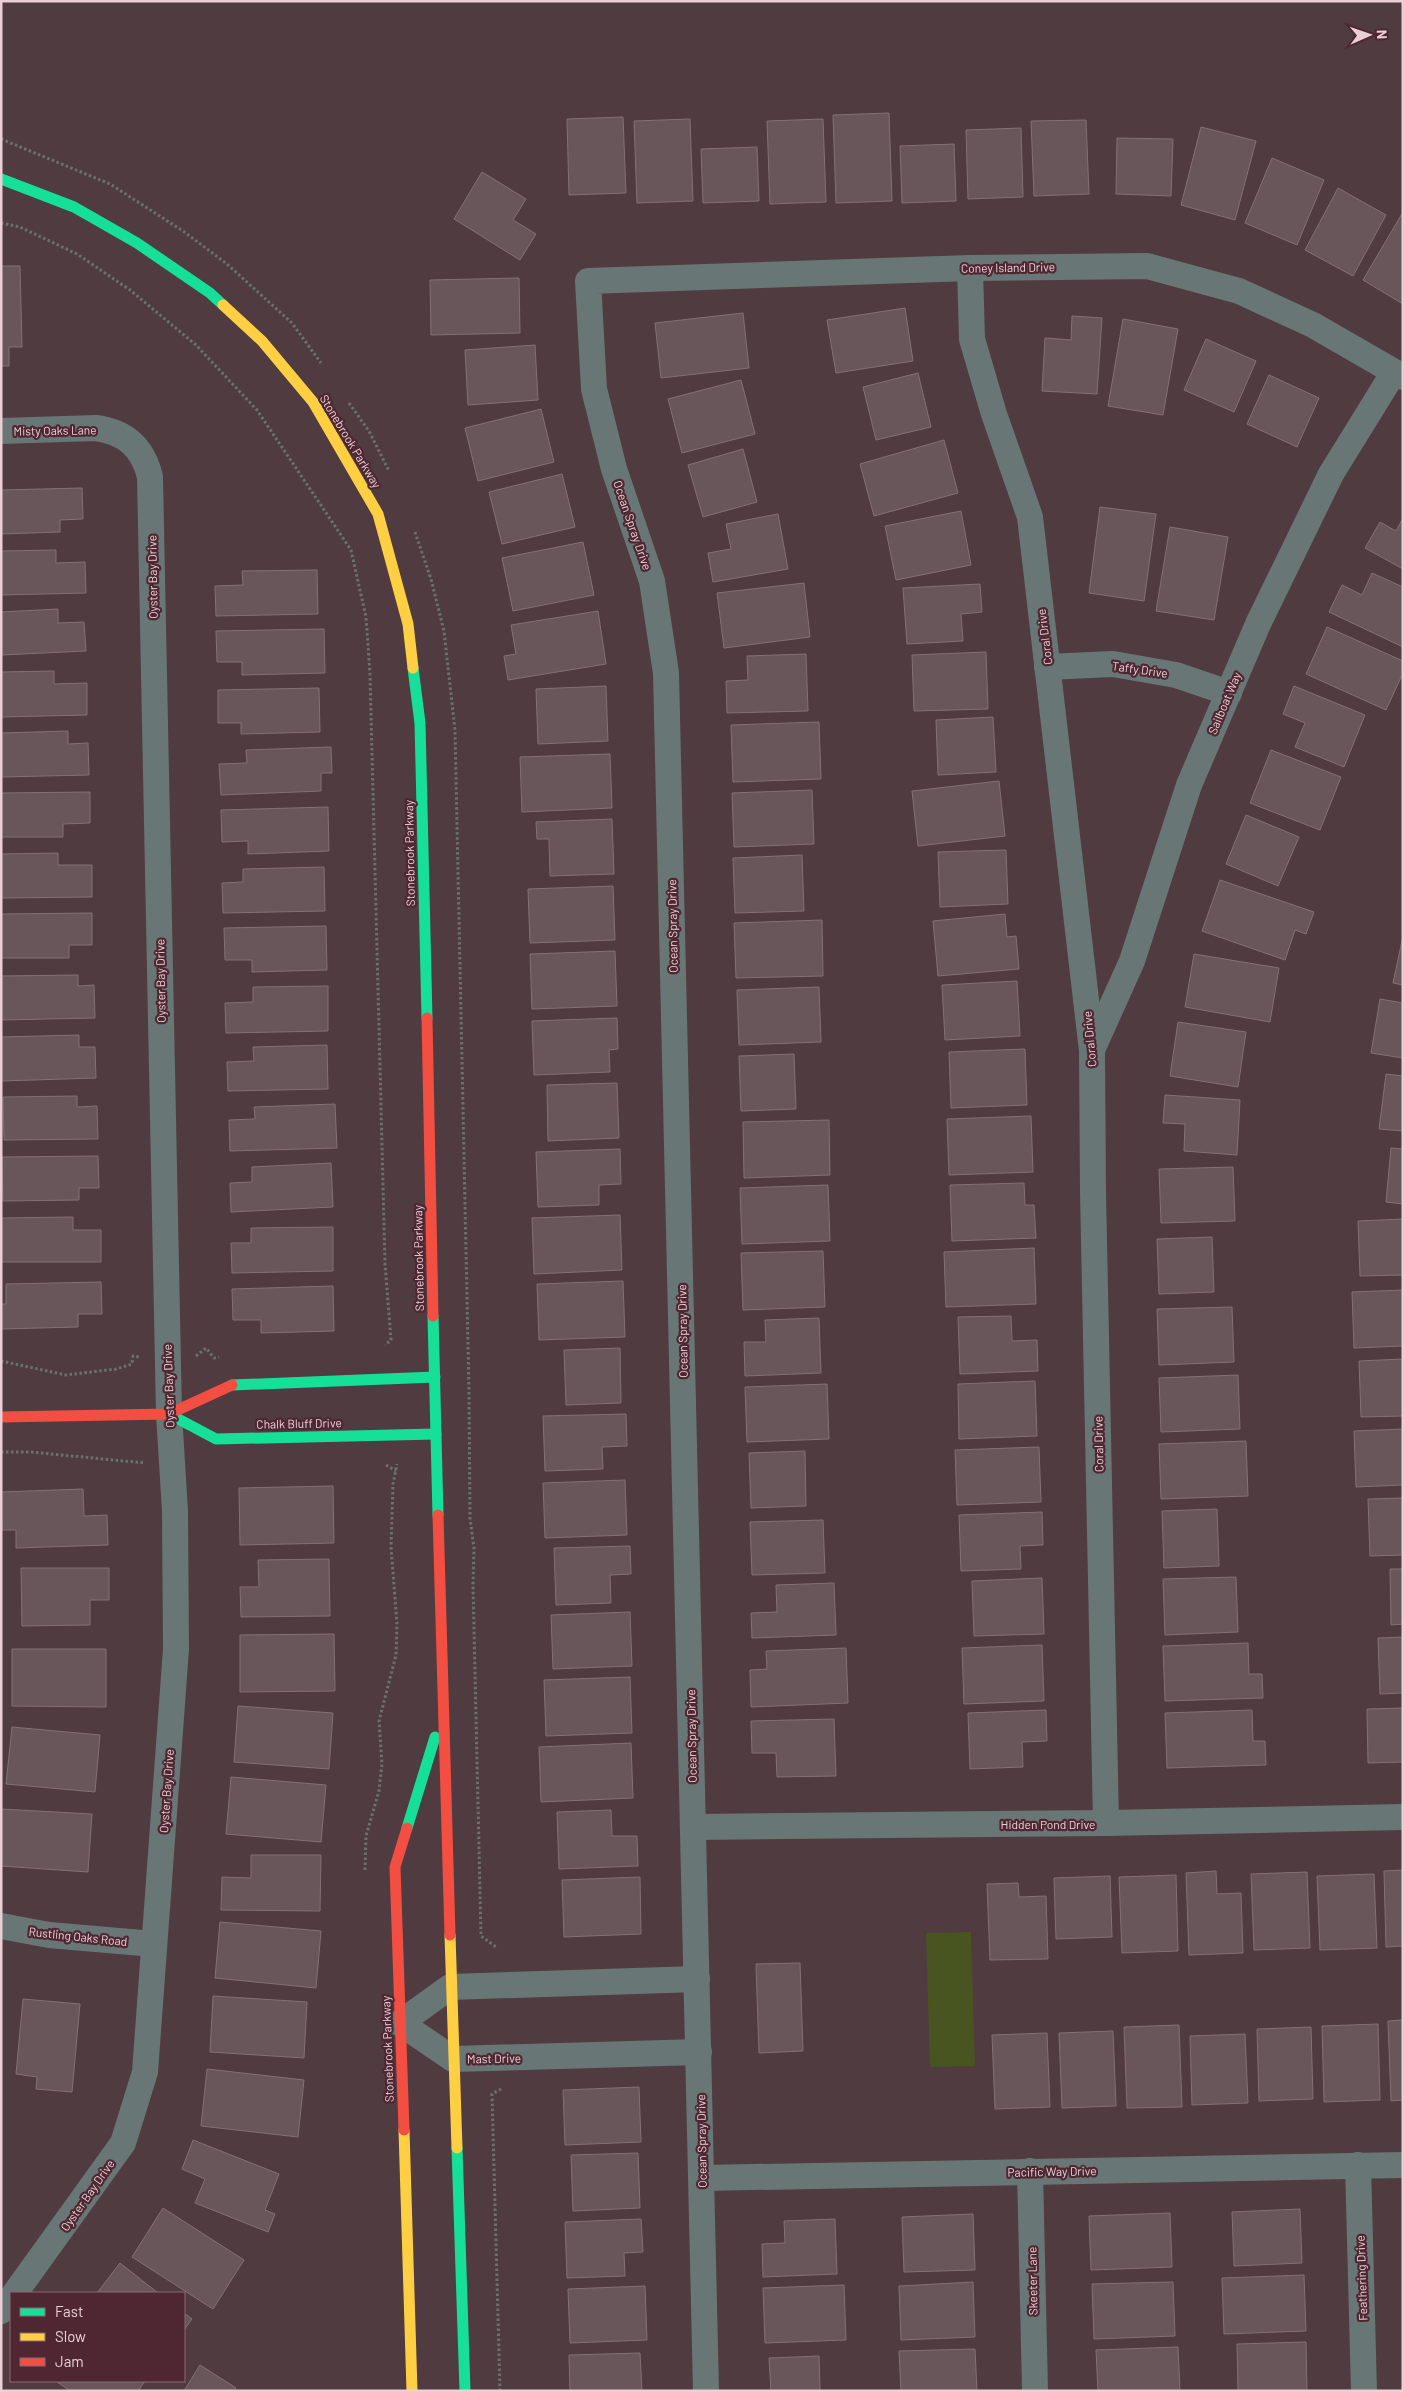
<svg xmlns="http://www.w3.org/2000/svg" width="1404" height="2392" viewBox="0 0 1404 2392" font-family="Barlow,sans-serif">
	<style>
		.green { fill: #485520 }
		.building { fill: #68565a; stroke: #847175 }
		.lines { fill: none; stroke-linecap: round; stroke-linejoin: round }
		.path { stroke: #6b7171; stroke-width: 3; stroke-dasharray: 2.5 2.5; stroke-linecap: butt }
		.street { stroke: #687675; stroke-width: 26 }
		.fast { stroke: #16e098; stroke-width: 11 }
		.slow { stroke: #ffcf43; stroke-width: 11 }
		.jam { stroke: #f24e42; stroke-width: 11 }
		.labels { text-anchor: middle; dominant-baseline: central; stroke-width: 4.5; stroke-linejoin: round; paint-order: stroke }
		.street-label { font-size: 12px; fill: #ead0d6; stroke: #4e2732 }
	</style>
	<rect width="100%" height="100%" fill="#503b40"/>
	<polygon class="green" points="971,1932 975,2066 930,2067 926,1933"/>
	<g class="building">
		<polygon points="889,113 892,201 836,203 833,115"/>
		<polygon points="623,117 626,193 569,195 567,119"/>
		<polygon points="690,119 693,201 637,203 634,121"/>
		<polygon points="823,119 826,202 770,204 767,121"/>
		<polygon points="1086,120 1089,194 1034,196 1031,121"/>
		<polygon points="1201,127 1256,141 1235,220 1181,205"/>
		<polygon points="1021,128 1023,197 968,199 966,130"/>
		<polygon points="1117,138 1173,139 1171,196 1116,194"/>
		<polygon points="954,144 956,201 902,203 900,146"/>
		<polygon points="757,147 759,201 703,203 701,149"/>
		<polygon points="1272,158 1324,180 1297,245 1245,223"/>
		<polygon points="482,172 526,199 513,220 536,234 520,260 454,219"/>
		<polygon points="1338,188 1386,215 1353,276 1305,250"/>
		<polygon points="1403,212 1403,304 1363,280"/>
		<polygon points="1,266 20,266 22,347 9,347 9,366 1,366"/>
		<polygon points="519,278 520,333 431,335 430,280"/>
		<polygon points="905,308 913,361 836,373 827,320"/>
		<polygon points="743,313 749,368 661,378 655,323"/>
		<polygon points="1072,316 1102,318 1097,394 1042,391 1045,338 1071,340"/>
		<polygon points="1123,319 1178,329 1163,415 1108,406"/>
		<polygon points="1206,339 1256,361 1234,412 1184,390"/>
		<polygon points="535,345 538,400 468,405 465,350"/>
		<polygon points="918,373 931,427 876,440 863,387"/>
		<polygon points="1269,375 1319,398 1297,447 1247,424"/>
		<polygon points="741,380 755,434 682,453 668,399"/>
		<polygon points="541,409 554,462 478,481 465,428"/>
		<polygon points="944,440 958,493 874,516 860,464"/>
		<polygon points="743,449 757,502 703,517 688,465"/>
		<polygon points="562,474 575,527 502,544 489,492"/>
		<polygon points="82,488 83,519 60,520 60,532 1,534 1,490"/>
		<polygon points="1100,507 1156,514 1144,601 1089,593"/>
		<polygon points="961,511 971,565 896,580 885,526"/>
		<polygon points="778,514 788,569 713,582 708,553 731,549 726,524"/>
		<polygon points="1403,518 1403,569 1365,548 1380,522 1396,531"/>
		<polygon points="1170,527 1228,537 1214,620 1156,611"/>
		<polygon points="583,542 594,595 513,611 502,558"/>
		<polygon points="56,550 56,563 85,562 86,593 1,595 1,551"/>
		<polygon points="317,570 318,614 216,616 215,586 243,585 242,571"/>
		<polygon points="1372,573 1403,587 1403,647 1329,612 1342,585 1362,595"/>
		<polygon points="804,583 810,637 724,648 717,593"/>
		<polygon points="980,584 982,612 961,614 963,641 907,644 903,588"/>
		<polygon points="58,609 58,623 84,622 86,651 1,655 1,612"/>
		<polygon points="598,611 606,664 508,680 504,656 516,654 511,625"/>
		<polygon points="1327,627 1403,661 1403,673 1386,710 1306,674"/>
		<polygon points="324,629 325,673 242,675 242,662 217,662 216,631"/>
		<polygon points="986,652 988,709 914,711 912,655"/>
		<polygon points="806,654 808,711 727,713 726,681 748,680 747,656"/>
		<polygon points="54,671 54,684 87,683 87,715 1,717 1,672"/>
		<polygon points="606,686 608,741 538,744 536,689"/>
		<polygon points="1294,686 1365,715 1344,767 1295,747 1305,723 1283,714"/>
		<polygon points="319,688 320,732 241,734 241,723 218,723 218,690"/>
		<polygon points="993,717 996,772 938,775 936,720"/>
		<polygon points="819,722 821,779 733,782 731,725"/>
		<polygon points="68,731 68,744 88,743 89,775 1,777 1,733"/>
		<polygon points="331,747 332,773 321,773 321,791 221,795 219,764 247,763 246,750"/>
		<polygon points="1271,750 1341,777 1320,830 1250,803"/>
		<polygon points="610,754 612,808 522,812 520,757"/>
		<polygon points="999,781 1005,836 918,846 912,791"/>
		<polygon points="812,790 814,844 734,847 732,793"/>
		<polygon points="90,792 90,823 63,824 63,837 1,837 1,793"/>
		<polygon points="328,807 329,851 248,854 248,841 222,842 221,810"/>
		<polygon points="1246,815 1299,837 1278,886 1226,864"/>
		<polygon points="612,819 614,874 550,876 549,839 537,839 536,822"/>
		<polygon points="1006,850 1008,904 940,907 938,852"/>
		<polygon points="58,853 58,865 92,865 92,897 1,898 1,854"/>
		<polygon points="802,855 804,911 735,913 733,858"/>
		<polygon points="324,867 325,911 223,913 222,883 243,882 243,869"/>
		<polygon points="1220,880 1314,912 1306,934 1295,930 1285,960 1202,931"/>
		<polygon points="613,886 615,940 530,943 528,889"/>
		<polygon points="92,913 92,945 69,945 69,958 1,958 1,914"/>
		<polygon points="1005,914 1007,937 1016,936 1019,969 938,976 933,921"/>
		<polygon points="822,920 823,976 736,978 734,923"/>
		<polygon points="326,926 327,970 252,972 252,960 225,960 224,928"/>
		<polygon points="1403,936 1403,985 1393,983"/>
		<polygon points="615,951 617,1006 532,1009 530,954"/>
		<polygon points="1194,954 1279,968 1270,1022 1185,1007"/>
		<polygon points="78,975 78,986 94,985 95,1018 1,1020 1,976"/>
		<polygon points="1017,981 1020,1036 945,1040 942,985"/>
		<polygon points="328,986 328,1031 226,1033 225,1003 253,1002 253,987"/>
		<polygon points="819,987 821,1042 739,1045 737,990"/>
		<polygon points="1380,999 1403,1003 1403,1058 1371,1053"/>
		<polygon points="617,1018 618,1049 609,1050 610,1072 534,1075 532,1021"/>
		<polygon points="1178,1022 1246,1032 1238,1087 1170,1076"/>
		<polygon points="79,1035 79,1047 95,1047 96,1078 1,1081 1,1037"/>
		<polygon points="327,1045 328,1089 228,1091 227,1062 254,1061 253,1047"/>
		<polygon points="1025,1049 1027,1105 951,1108 949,1052"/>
		<polygon points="794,1054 796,1109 741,1111 739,1056"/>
		<polygon points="1386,1074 1403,1076 1403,1131 1379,1129"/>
		<polygon points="617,1083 619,1138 548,1141 547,1085"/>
		<polygon points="1165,1095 1240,1100 1237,1155 1184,1151 1185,1124 1163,1123"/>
		<polygon points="77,1096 77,1107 97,1106 98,1139 4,1140 3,1097"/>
		<polygon points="335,1104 337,1148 230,1151 229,1120 255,1119 254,1107"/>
		<polygon points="1031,1116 1033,1172 949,1175 947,1119"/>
		<polygon points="829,1120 830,1175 744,1178 743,1122"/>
		<polygon points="1391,1148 1403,1149 1403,1204 1386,1202"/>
		<polygon points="620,1149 621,1184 599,1185 599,1205 538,1207 536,1152"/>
		<polygon points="98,1156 99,1188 79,1188 79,1200 3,1201 2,1157"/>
		<polygon points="331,1163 333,1207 231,1212 230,1183 252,1182 252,1167"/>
		<polygon points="1233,1167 1235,1221 1161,1223 1159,1169"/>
		<polygon points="1024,1183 1025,1205 1034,1205 1036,1238 952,1241 950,1185"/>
		<polygon points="828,1185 830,1241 742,1244 740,1188"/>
		<polygon points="620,1215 622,1270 534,1274 532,1218"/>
		<polygon points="73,1217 73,1230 101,1230 101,1262 1,1262 1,1218"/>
		<polygon points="1403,1219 1403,1275 1360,1276 1358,1221"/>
		<polygon points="333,1227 333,1271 232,1273 231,1243 251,1243 251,1228"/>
		<polygon points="1212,1237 1214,1292 1159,1294 1157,1239"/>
		<polygon points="1034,1248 1036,1304 946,1307 944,1252"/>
		<polygon points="823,1251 825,1307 743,1310 741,1253"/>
		<polygon points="623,1281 625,1337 539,1340 537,1284"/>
		<polygon points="101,1282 102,1314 78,1314 78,1327 1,1329 1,1304 6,1304 6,1284"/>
		<polygon points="333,1286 334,1331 261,1333 261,1320 233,1320 232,1289"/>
		<polygon points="1403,1290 1403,1346 1354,1348 1352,1292"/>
		<polygon points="1232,1307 1234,1362 1159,1365 1157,1309"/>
		<polygon points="1011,1316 1012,1341 1037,1340 1038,1371 960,1374 958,1317"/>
		<polygon points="819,1318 821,1373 745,1376 744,1342 766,1342 765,1320"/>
		<polygon points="620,1348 621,1403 566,1405 564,1350"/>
		<polygon points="1403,1359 1403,1416 1361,1417 1359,1361"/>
		<polygon points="1238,1375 1240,1429 1161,1432 1159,1378"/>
		<polygon points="1035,1381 1037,1436 959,1439 958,1384"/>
		<polygon points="827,1384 829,1439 747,1442 745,1387"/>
		<polygon points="626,1414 627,1446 602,1447 603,1469 545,1471 543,1416"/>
		<polygon points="1403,1429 1403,1485 1356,1487 1354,1431"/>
		<polygon points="1246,1441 1248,1496 1161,1499 1159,1444"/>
		<polygon points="1039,1447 1041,1502 957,1505 955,1450"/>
		<polygon points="805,1451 806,1506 751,1508 749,1453"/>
		<polygon points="625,1480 627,1535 545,1538 543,1483"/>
		<polygon points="333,1486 334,1543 240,1545 239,1488"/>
		<polygon points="83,1489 84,1516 107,1515 108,1545 16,1548 16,1530 2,1530 1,1492"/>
		<polygon points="1403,1498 1403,1555 1370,1556 1368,1499"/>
		<polygon points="1217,1509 1219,1566 1164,1568 1162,1511"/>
		<polygon points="1042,1512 1043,1545 1020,1546 1021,1569 961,1571 959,1515"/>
		<polygon points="823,1520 825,1573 752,1575 750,1522"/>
		<polygon points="630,1546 631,1574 610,1575 611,1603 556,1605 554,1548"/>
		<polygon points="329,1559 330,1616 241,1617 240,1587 259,1587 258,1560"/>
		<polygon points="21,1568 109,1568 109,1600 90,1600 90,1625 22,1626"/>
		<polygon points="1390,1569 1403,1569 1403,1624 1391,1625"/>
		<polygon points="1236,1577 1238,1632 1165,1635 1163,1579"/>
		<polygon points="1042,1578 1044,1634 974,1636 972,1581"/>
		<polygon points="834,1583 836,1635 752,1638 751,1613 777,1612 776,1585"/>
		<polygon points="630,1612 632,1666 553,1669 551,1615"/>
		<polygon points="334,1634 335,1691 240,1692 240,1635"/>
		<polygon points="1403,1637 1403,1693 1380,1694 1378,1638"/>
		<polygon points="1248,1643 1249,1674 1262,1674 1263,1698 1165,1701 1163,1646"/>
		<polygon points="1042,1645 1044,1701 964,1704 962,1648"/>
		<polygon points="846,1648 848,1703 751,1707 750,1670 767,1669 766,1651"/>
		<polygon points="12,1649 106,1649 106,1707 12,1706"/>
		<polygon points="630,1677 632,1733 546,1736 544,1680"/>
		<polygon points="238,1706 333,1713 329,1769 234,1762"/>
		<polygon points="1403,1708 1403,1762 1368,1763 1367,1709"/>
		<polygon points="1046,1710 1047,1741 1022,1742 1023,1767 970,1769 968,1713"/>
		<polygon points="1252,1710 1253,1741 1265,1741 1266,1765 1167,1768 1165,1713"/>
		<polygon points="834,1719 836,1776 777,1777 776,1753 752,1753 751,1721"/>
		<polygon points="12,1727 100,1735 95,1792 6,1784"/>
		<polygon points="631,1743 633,1798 541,1802 539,1747"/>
		<polygon points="231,1777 326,1785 321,1842 226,1834"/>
		<polygon points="1,1809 92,1814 88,1872 1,1866"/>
		<polygon points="611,1810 612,1836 637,1836 638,1866 559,1869 557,1812"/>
		<polygon points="251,1855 321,1855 320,1911 221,1910 222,1877 251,1878"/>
		<polygon points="1403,1870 1403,1946 1386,1947 1384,1871"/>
		<polygon points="1216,1871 1217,1894 1241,1893 1243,1953 1189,1955 1186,1873"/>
		<polygon points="1307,1872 1310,1948 1254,1950 1251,1874"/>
		<polygon points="1374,1874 1377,1948 1320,1950 1317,1876"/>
		<polygon points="1176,1875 1178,1951 1122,1953 1119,1877"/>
		<polygon points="1110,1876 1112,1937 1056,1939 1054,1878"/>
		<polygon points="640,1877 641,1934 564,1937 562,1880"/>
		<polygon points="1018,1883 1019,1897 1046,1896 1048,1959 990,1960 987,1884"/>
		<polygon points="220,1922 321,1931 316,1988 215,1978"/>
		<polygon points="800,1963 803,2051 759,2053 756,1964"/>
		<polygon points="213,1996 307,2002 304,2058 210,2052"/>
		<polygon points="23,1999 80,2004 72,2092 36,2089 37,2077 16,2074"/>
		<polygon points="1403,2020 1403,2100 1391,2101 1388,2021"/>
		<polygon points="1378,2024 1380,2100 1324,2102 1322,2026"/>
		<polygon points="1179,2025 1182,2107 1127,2108 1124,2027"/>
		<polygon points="1311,2027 1313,2099 1259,2101 1257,2029"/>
		<polygon points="1113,2031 1116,2106 1062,2108 1059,2033"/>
		<polygon points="1047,2033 1050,2107 995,2109 992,2035"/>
		<polygon points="1245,2034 1248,2103 1192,2105 1190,2036"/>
		<polygon points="207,2069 304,2080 298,2137 201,2126"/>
		<polygon points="639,2087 641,2142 565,2145 563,2090"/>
		<polygon points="193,2140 279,2174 265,2210 275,2214 268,2232 195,2203 205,2179 182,2169"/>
		<polygon points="638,2153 640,2208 573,2211 571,2155"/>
		<polygon points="163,2208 244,2260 213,2309 132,2257"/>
		<polygon points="1300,2209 1302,2263 1234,2266 1232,2212"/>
		<polygon points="1170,2213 1172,2267 1091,2270 1089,2216"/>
		<polygon points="973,2214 975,2270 904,2272 902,2217"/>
		<polygon points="641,2219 643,2252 624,2253 625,2276 567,2278 565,2222"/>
		<polygon points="835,2219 837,2274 763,2277 762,2244 785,2243 784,2221"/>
		<polygon points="120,2263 158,2293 97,2293"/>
		<polygon points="1304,2275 1306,2331 1224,2334 1222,2278"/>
		<polygon points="973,2282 975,2337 901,2340 899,2286"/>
		<polygon points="1173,2282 1175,2336 1094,2339 1092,2284"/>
		<polygon points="844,2285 846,2340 765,2343 763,2288"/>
		<polygon points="645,2286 647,2340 570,2343 568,2289"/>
		<polygon points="184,2313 192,2319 184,2330"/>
		<polygon points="1306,2342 1307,2391 1238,2391 1237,2344"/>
		<polygon points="1178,2347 1180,2391 1098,2391 1096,2350"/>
		<polygon points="975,2349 977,2391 901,2391 899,2351"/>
		<polygon points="640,2353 642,2391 570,2391 569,2355"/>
		<polygon points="819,2356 820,2391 771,2391 769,2358"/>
		<polygon points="200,2365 236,2388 234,2391 184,2391"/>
		<polygon points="56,2381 145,2381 138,2391 70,2391"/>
	</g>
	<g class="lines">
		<g class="path">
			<polyline points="1,139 110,184 183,231 227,264 292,323 321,363"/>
			<polyline points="1,223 20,227 77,254 130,290 196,345 257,410 351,550 366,617 370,674 385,1264 391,1340 385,1345"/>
			<polyline points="349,403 369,431 389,471"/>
			<polyline points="415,532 431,579 444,631 455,730 469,1392 470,1518 474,1548 473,1585 481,1936 496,1947"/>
			<polyline points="196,1356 206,1348 214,1358 219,1357"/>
			<polyline points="1,1361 66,1375 116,1369 132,1364 133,1356 139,1357"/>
			<polyline points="1,1452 30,1452 145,1463"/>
			<polyline points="386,1465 396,1471"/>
			<polyline points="365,1870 366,1836 379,1791 382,1764 379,1721 396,1655 397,1624 391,1547 393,1484 397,1464"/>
			<polyline points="500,2391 492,2094 503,2088"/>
		</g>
		<g class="street">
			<polyline points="970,268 972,339 994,414 1030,517 1092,1051 1093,1192 1106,1823"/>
			<path d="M 1,431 L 96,428 C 126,432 143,448 150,477 L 169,1414 L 175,1511 L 176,1649 L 145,2072 L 123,2143 L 15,2293"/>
			<polyline points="1047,667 1113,664 1176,675 1229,693"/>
			<polyline points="1092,1050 1132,961 1189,785 1258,624 1331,474 1394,372"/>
			<polyline points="694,1827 1106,1823 1403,1817"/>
			<polyline points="1,1926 49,1935 154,1944"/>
			<polyline points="697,1979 450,1987 400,2023 453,2059 699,2052"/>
			<polyline points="1358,2165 1364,2391"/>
			<polyline points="1030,2171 1035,2391"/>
			<polyline points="702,2178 1403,2165"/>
			<polyline points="1,2311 11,2298"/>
			<polyline points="706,2391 666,673 652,581 614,469 594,389 588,281 970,268 1147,266 1239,291 1313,325 1403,377"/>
		</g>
		<g class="fast">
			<polyline points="1,179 74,207 137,243 210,293 223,305"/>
			<polyline points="413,668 420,723 427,1018"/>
			<polyline points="433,1316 438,1515"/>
			<polyline points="232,1385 435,1377"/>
			<polyline points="169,1414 216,1439 436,1434"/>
			<polyline points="407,1828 435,1737"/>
			<polyline points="457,2148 465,2391"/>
		</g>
		<g class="slow">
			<polyline points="223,305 262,341 313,402 378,514 408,624 413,668"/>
			<polyline points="450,1935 457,2148"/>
			<polyline points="404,2130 412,2391"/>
		</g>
		<g class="jam">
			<polyline points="427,1018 433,1316"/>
			<polyline points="1,1417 169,1414 232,1385"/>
			<polyline points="438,1515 450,1935"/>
			<polyline points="404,2130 395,1867 407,1828"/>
		</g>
	</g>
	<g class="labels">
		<g class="street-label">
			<text transform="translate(1008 267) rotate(-1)">Coney Island Drive</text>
			<text transform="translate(55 430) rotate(-1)">Misty Oaks Lane</text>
			<text transform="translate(351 441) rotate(59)">Stonebrook Parkway</text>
			<text transform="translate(633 525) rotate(71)">Ocean Spray Drive</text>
			<text transform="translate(152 577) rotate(-91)">Oyster Bay Drive</text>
			<text transform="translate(1044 637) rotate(-97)">Coral Drive</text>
			<text transform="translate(1140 669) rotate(8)">Taffy Drive</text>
			<text transform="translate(1224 703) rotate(-67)">Sailboat Way</text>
			<text transform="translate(409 853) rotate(-91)">Stonebrook Parkway</text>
			<text transform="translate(672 926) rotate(-91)">Ocean Spray Drive</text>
			<text transform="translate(160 981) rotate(-91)">Oyster Bay Drive</text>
			<text transform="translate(1089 1039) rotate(-95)">Coral Drive</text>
			<text transform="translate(418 1258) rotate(-91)">Stonebrook Parkway</text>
			<text transform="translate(682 1331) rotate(-91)">Ocean Spray Drive</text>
			<text transform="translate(168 1386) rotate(-92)">Oyster Bay Drive</text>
			<text transform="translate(299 1423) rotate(-1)">Chalk Bluff Drive</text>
			<text transform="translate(1098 1444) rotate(-91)">Coral Drive</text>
			<text transform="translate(691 1736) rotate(-91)">Ocean Spray Drive</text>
			<text transform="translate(166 1791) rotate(-86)">Oyster Bay Drive</text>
			<text x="1048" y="1824">Hidden Pond Drive</text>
			<text transform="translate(78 1936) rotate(6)">Rustling Oaks Road</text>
			<text transform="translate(387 2049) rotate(-92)">Stonebrook Parkway</text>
			<text transform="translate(494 2058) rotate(-1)">Mast Drive</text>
			<text transform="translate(701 2141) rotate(-91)">Ocean Spray Drive</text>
			<text transform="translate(1052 2171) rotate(-1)">Pacific Way Drive</text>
			<text transform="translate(87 2195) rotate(-55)">Oyster Bay Drive</text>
			<text transform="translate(1361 2278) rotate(-92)">Feathering Drive</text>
			<text transform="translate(1032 2281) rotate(-91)">Skeeter Lane</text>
		</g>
	</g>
	<rect width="1404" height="2392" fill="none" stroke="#ead0d6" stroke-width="5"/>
	<rect x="10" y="2292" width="175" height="90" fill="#4e2732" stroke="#8c6b74"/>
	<rect x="20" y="2308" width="25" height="8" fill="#16e098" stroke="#8c6b74"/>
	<text x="55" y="2317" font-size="15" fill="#ead0d6">Fast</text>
	<rect x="20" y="2333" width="25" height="8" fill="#ffcf43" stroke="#8c6b74"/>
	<text x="55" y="2342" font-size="15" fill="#ead0d6">Slow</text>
	<rect x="20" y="2358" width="25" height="8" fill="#f24e42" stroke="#8c6b74"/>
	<text x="55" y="2367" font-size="15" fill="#ead0d6">Jam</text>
	<g transform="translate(1369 35) rotate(88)" stroke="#4e2732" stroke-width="4" paint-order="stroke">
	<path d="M0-4L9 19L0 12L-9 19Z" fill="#ead0d6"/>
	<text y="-8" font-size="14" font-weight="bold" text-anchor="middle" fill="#ead0d6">N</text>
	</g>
</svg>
